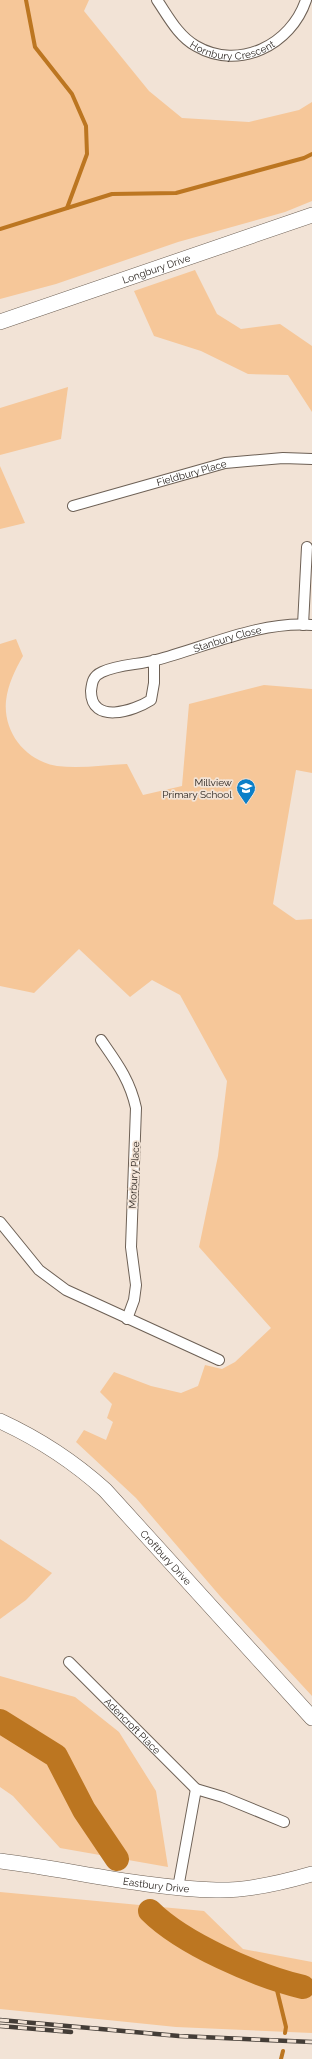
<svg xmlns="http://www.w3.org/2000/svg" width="312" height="2059" viewBox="0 0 312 2059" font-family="Raleway,sans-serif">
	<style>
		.green { fill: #f6c799 }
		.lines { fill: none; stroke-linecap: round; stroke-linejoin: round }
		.stream { stroke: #bc7621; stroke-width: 4 }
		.river { stroke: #bc7621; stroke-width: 24 }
		.street-casing { stroke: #6d6055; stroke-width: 12 }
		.secondary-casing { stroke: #6d6055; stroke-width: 16 }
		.street { stroke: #fff; stroke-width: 10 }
		.secondary { stroke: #fff; stroke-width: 15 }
		.rail-casing { stroke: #443d37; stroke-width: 4.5 }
		.rail { stroke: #f2e3d6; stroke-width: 3; stroke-dasharray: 9; stroke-linecap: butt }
		.labels { text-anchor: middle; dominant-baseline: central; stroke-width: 3.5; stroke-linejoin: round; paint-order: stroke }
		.street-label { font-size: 10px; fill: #241e19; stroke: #f2e3d6 }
		.poi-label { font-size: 10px; fill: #241e19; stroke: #f2e3d6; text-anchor: end }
	</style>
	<rect width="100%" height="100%" fill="#f2e3d6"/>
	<g class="green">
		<polygon points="0,0 89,0 84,11 149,91 182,118 249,122 299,110 312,102 312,201 285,212 178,242 56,284 0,299"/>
		<polygon points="195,270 217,314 241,329 280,324 312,346 312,412 288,375 248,374 201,351 154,336 134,291"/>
		<polygon points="68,387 61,439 0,455 0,408"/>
		<polygon points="0,466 25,523 0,529"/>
		<path d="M 16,639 L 23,656 C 15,670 8,684 6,701 C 3,733 26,761 57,766 C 80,769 104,765 127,764 L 143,795 L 182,786 L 189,704 L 264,685 L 312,689 L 312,773 L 296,770 L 273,904 L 296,920 L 312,919 L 312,1696 L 220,1596 L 136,1498 L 76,1442 L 84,1430 L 106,1440 L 113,1422 L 107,1418 L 112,1404 L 100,1392 L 114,1372 L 151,1386 L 181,1393 L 198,1386 L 205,1365 L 222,1369 L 235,1362 L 271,1328 L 199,1247 L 218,1156 L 227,1081 L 180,995 L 152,980 L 130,997 L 79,949 L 34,993 L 0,986 L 0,644 Z"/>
		<polygon points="0,1539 52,1573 26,1600 0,1619"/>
		<polygon points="0,1676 75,1697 119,1732 156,1791 168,1867 60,1848 13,1796 0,1787"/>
		<polygon points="0,1892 204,1911 243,1949 312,1962 312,2033 176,2027 0,2009"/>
	</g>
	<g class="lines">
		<g class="stream">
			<polyline points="26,0 35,47 72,94 86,126 87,154 67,208"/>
			<polyline points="0,229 112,194 176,193 304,158 312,154"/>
			<polyline points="274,1978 286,2027 285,2033"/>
			<polyline points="303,1987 312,1983"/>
			<polyline points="281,2059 283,2051"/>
		</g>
		<g class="river">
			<polyline points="0,1721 56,1756 84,1810 117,1859"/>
			<path d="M 150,1911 C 183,1944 257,1976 303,1987"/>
		</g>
		<defs>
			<g id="street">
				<path id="s1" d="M 157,0 C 168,16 178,36 196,46 C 239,71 291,45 306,0"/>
				<path id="s2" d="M 73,506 L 225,463 L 283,458 L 312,459"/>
				<polyline points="303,625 307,547"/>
				<path id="s3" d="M 154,660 L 154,683 L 151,700 C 134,711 91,725 91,691 C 92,682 93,676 102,672 C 119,664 138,665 156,660 C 206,647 259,621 312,625"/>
				<path d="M 101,1040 C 117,1063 130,1080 136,1108 L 131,1247 L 136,1285 L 134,1300 L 127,1319"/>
				<polyline points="0,1222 39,1270 66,1290 219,1360"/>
				<path id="s4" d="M 69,1662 L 196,1789 L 223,1797 L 284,1822"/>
				<polyline points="178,1888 196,1789"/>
			</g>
			<g id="secondary">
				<path id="s5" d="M 0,322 L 312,215"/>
				<path id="s6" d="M 0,1421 C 39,1439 73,1461 105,1490 L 312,1718"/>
				<path id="s7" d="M 0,1861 C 72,1870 144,1888 216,1890 C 248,1891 281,1883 312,1874"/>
			</g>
		</defs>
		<use href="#street" class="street-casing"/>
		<use href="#secondary" class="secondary-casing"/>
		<use href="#street" class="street"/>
		<use href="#secondary" class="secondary"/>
		<defs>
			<g id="rail">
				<polyline points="0,2020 179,2036 312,2042"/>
				<polyline points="0,2026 71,2032"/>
			</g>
		</defs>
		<use href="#rail" class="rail-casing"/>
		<use href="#rail" class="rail"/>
	</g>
	<defs>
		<symbol id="school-pin" viewBox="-11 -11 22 30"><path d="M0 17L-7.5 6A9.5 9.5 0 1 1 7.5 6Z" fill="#0c7fc8" stroke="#f2e3d6"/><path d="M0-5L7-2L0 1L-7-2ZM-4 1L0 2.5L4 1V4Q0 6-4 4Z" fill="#fff"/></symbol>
	</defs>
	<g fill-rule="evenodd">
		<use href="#school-pin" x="235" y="777" width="22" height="30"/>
	</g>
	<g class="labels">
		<g class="street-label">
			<text stroke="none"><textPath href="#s1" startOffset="99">Hornbury Crescent</textPath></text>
			<text stroke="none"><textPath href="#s5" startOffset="165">Longbury Drive</textPath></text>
			<text stroke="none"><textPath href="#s2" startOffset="123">Fieldbury Place</textPath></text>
			<text stroke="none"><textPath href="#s3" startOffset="269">Stanbury Close</textPath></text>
			<text transform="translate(134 1175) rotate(-87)">Morbury Place</text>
			<text stroke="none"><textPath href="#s6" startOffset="217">Croftbury Drive</textPath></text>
			<text stroke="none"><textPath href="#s4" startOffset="90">Adencroft Place</textPath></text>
			<text stroke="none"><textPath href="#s7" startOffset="158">Eastbury Drive</textPath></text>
		</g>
		<g class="poi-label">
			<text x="232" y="782">Millview<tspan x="232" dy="12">Primary School</tspan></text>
		</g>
	</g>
</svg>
